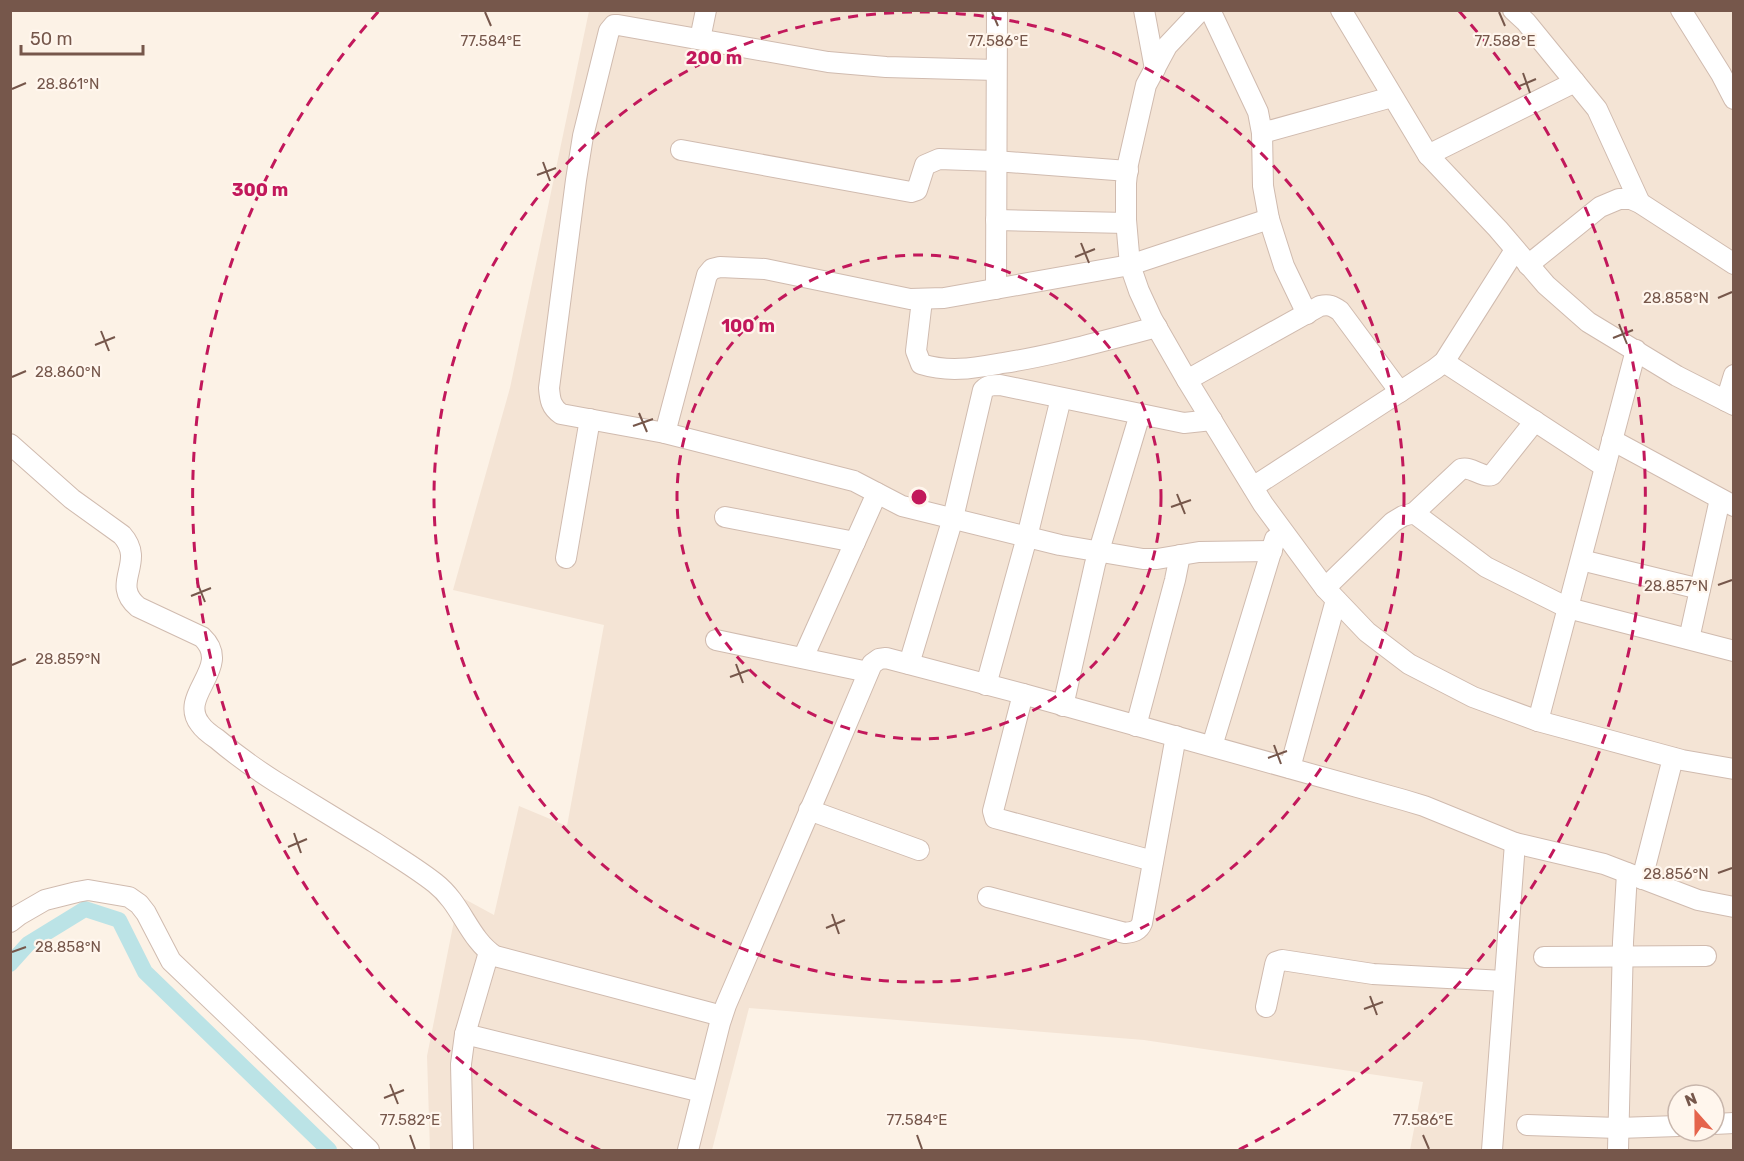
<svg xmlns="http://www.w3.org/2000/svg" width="1744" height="1161" viewBox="0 0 1744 1161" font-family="Rubik,sans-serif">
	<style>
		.residential { fill: #f4e4d5; fill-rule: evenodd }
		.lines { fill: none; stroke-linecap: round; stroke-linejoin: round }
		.canal { stroke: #bbe3e6; stroke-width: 16 }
		.street-casing { stroke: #d0bbaf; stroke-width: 22 }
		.street { stroke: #fff; stroke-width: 20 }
		.ticks { fill: none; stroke: #76574b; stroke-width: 2 }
		.ring { fill: none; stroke: #c2185b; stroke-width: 3; stroke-dasharray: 10 8 }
		.ticks-label { font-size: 15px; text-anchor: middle; fill: #76574b; stroke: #fff6ed; stroke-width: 4.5; stroke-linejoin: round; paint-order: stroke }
		.centre { fill: #c2185b; stroke: #fff6ed; stroke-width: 3 }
		.ring-label { font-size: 18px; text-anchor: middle; font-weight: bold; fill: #c2185b; stroke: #fff6ed; stroke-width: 4.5; stroke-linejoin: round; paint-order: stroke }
	</style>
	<rect width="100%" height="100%" fill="#fcf2e6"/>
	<path class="residential" d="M 589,11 L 1733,11 L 1733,1150 L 1410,1150 L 1423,1082 L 1144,1040 L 749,1008 L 712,1150 L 430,1150 L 427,1056 L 459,896 L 494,915 L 519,806 L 567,826 L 604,625 L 453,590 L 510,388 ZM 1678,1095 L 1714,1095 L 1714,1131 L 1678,1131 Z"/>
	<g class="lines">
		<polyline class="canal" points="10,964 28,944 85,909 119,920 145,972 329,1150"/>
		<defs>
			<g id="street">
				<polyline points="1144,10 1155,69"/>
				<polyline points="1201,10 1167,46 1146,85 1128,164 1126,183 1126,220 1130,265 1139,291 1152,319 1187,380 1263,504 1325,588 1367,632 1409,664 1473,697 1538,721 1682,760 1734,769"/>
				<polyline points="1210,10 1258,112 1262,133 1263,186 1269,219 1284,266 1307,314"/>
				<polyline points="1341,10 1428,155 1498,229 1546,285 1588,322 1677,376 1734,405"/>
				<polyline points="1513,10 1526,22 1597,109 1640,203"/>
				<polyline points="1681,10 1721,74 1734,99"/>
				<polyline points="700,39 706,10"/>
				<path d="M 996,70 L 886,67 L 828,62 L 618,25 L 614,25 L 609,31 L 583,136 L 576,180 L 549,388 C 550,400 551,407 561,414 L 665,433 L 854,481 L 902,506 L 1060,545 L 1143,559 L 1157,559 L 1199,552 L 1272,551"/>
				<polyline points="1262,133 1392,97"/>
				<polyline points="681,150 911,192 917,190 925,165 939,159 995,161 1128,171"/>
				<polyline points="1428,155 1575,82"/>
				<polyline points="996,220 1126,223"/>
				<polyline points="1528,265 1600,207 1619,199 1631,199 1640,203 1734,264"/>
				<polyline points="996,289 997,10"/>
				<path d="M 922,300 L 916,351 L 921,364 C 950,373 974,368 1003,363 C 1055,355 1106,340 1157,327"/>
				<polyline points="1444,362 1605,467"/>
				<path d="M 1187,380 L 1320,306 C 1329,304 1333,306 1340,311 L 1400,392"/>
				<polyline points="1726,401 1734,375"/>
				<polyline points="665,433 707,275 712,269 720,267 765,269 910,299 944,298 1130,265 1269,219"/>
				<polyline points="1612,440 1734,506"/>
				<path d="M 10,444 L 72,499 L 122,535 C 147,563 109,583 138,607 L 202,637 C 234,667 177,695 200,724 C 204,730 211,735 217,739 C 237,756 254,768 276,782 C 309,802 341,822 374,842 C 394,855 416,868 435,883 C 462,904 468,938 495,956 L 722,1016"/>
				<polyline points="1253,487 1435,369 1444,362 1515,250"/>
				<path d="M 1414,513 L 1461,469 C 1472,466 1481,478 1492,475 L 1535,421"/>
				<polyline points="725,517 855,542"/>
				<polyline points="566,558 590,419"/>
				<polyline points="1581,560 1700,589"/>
				<polyline points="1325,588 1393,522 1403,516 1414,513 1486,567 1568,608 1734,651"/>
				<polyline points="1689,639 1720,499"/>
				<polyline points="716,640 868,672"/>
				<polyline points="803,658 877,493"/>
				<path d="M 909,664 L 953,518 L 983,390 C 988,385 993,385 1000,385 L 1184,423 L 1212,420"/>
				<polyline points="986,685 1027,537 1061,398"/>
				<polyline points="1023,694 993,811 995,818 1153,861"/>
				<polyline points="1063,706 1095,564 1140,414"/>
				<polyline points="1538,721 1636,350"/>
				<polyline points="1136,726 1175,580 1180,555"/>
				<polyline points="1212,746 1275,539"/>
				<polyline points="1290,768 1336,600"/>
				<polyline points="809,810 919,850"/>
				<polyline points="1642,879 1673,758"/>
				<path d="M 988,897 L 1125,933 C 1133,932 1139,931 1142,923 L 1176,736"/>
				<polyline points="10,922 19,915 45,900 77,892 88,890 129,897 139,904 146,913 171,961 369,1150"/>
				<polyline points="1544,957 1706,956"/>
				<polyline points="1266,1007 1275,965 1276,962 1282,960 1373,974 1504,981"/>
				<polyline points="465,1034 702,1092"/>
				<polyline points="1714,1124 1734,1123"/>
				<polyline points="1527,1125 1618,1128 1678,1126"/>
				<polyline points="463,1150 461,1064 465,1034 489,952"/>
				<path d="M 688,1150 L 720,1023 L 726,1005 C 775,892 824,778 872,664 L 879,659 L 886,658 L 1023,694 L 1404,800 L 1424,806 L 1515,843 L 1604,864 L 1698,900 L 1734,907"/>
				<polyline points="1492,1150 1515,843"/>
				<polyline points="1618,1150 1623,942 1627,873"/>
			</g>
		</defs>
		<use href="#street" class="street-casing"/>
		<use href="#street" class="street"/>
	</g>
	<path class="ticks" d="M 485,12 L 491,26M 992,12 L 998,26M 1499,12 L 1505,26M 1523,73 L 1530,93M 1517,87 L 1536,79M 12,89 L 26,83M 543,162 L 550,181M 537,175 L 556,168M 1081,243 L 1089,263M 1075,257 L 1095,249M 1718,298 L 1732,292M 1619,324 L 1627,344M 101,331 L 109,351M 1613,338 L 1633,330M 95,345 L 115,337M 12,377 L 26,371M 639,413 L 647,432M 633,426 L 653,419M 1177,494 L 1185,514M 1171,507 L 1191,500M 197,582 L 205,602M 1718,585 L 1732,580M 191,596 L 211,588M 736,664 L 743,683M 12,665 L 26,659M 730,677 L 749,670M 1274,745 L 1281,764M 1268,758 L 1287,751M 294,833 L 301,853M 288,847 L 307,839M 1718,873 L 1732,868M 832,914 L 839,934M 826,928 L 845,920M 12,952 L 26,947M 1370,996 L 1377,1015M 1364,1009 L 1383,1002M 390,1084 L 398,1104M 384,1098 L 404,1090M 410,1135 L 415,1149M 917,1135 L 922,1149M 1423,1135 L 1429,1149"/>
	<g class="ring">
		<circle cx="919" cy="497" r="242"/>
		<circle cx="919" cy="497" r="485"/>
		<path d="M600 1150A727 727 0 0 1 379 11M1459 11A727 727 0 0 1 1238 1150"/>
	</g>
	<g class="ticks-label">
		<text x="491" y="46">77.584°E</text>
		<text x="998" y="46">77.586°E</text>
		<text x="1505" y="46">77.588°E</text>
		<text x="68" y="89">28.861°N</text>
		<text x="1676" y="303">28.858°N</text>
		<text x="68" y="377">28.860°N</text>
		<text x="1676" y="591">28.857°N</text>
		<text x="68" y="664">28.859°N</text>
		<text x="1676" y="879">28.856°N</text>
		<text x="68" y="952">28.858°N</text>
		<text x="410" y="1125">77.582°E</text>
		<text x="917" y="1125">77.584°E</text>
		<text x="1423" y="1125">77.586°E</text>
	</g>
	<circle cx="919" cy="497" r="9" class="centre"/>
	<g class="ring-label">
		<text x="714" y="64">200 m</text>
		<text x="260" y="196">300 m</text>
		<text x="748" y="332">100 m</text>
	</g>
	<rect width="1744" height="1161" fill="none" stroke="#76574b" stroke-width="24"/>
	<g transform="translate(1696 1113) rotate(339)"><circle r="28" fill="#fff6ed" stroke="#c8b6ac" stroke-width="1.5"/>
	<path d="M0-4.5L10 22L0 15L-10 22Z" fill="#e5644c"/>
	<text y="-9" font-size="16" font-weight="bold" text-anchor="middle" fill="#76574b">N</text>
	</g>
	<path d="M21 45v9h122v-9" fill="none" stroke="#76574b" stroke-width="3"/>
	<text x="30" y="45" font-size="18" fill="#76574b" stroke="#fff6ed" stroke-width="4.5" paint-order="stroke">50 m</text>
</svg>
